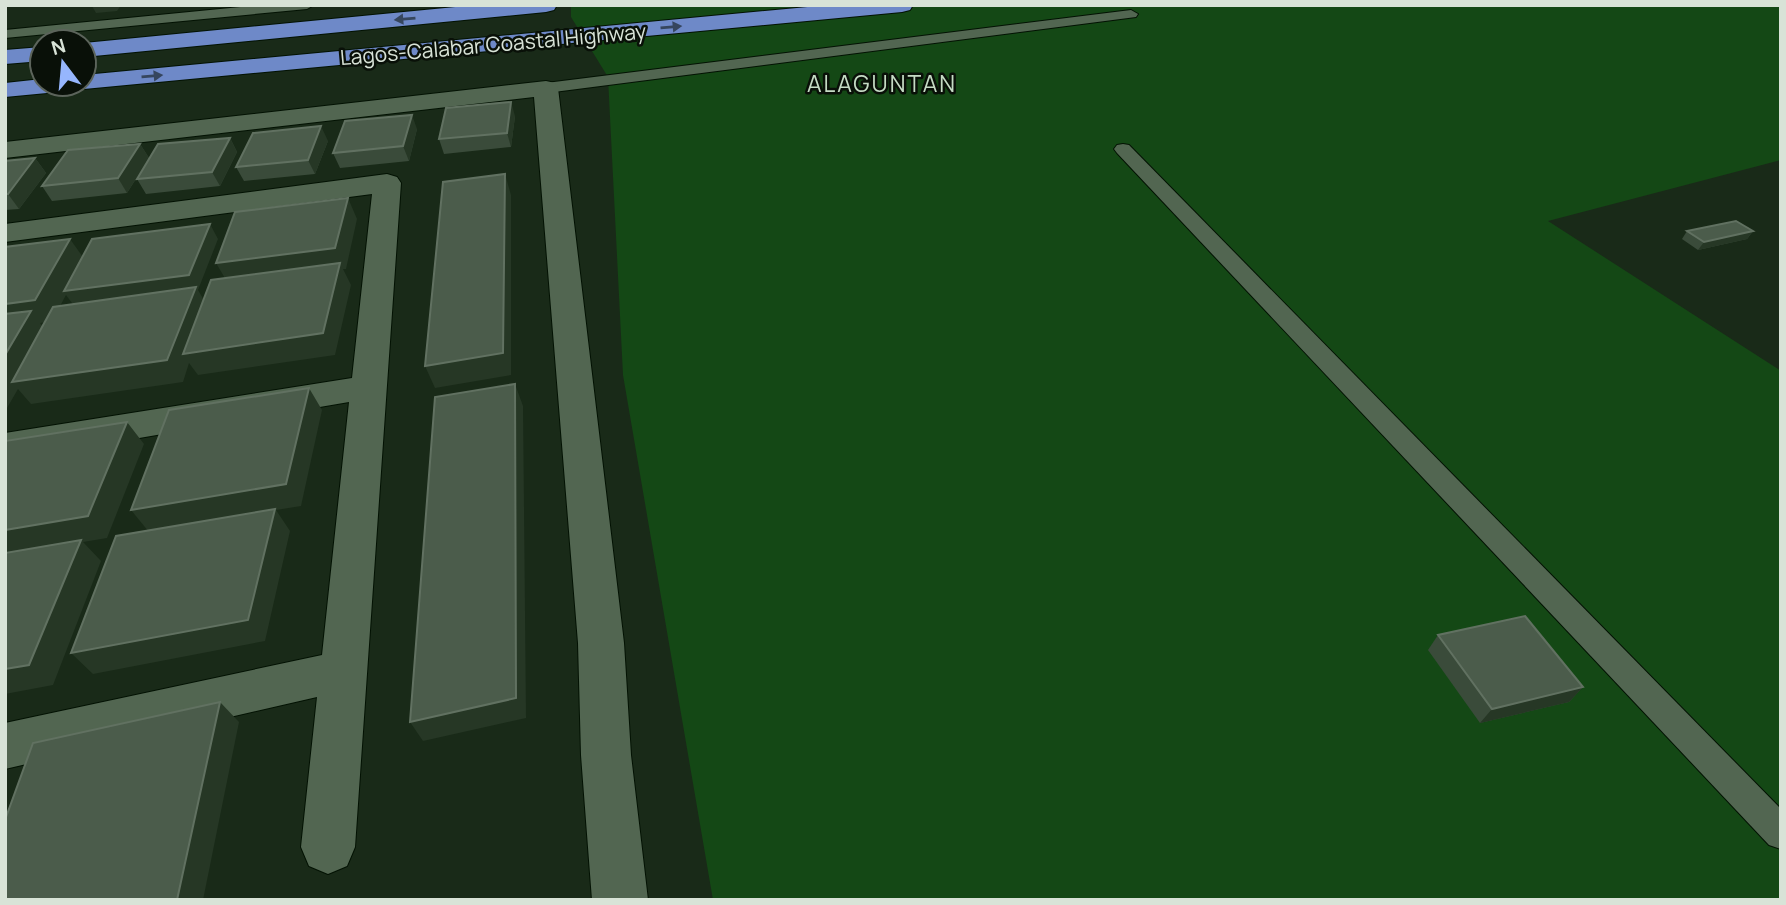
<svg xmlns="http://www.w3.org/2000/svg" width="1786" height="905" viewBox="0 0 1786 905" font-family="Manrope,sans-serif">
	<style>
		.green { fill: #144815 }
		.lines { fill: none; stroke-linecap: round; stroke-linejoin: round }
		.lane-casing { stroke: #031203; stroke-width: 2 }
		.street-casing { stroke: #031203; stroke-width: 2 }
		.highway-casing { stroke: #031203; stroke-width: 2 }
		.lane { fill: #526651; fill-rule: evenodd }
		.street { fill: #526651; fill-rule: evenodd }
		.highway { fill: #6e89c8; fill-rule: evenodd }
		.wall { fill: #3a4b3a }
		.shaded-wall { fill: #263725; fill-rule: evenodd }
		.building { fill: #4b5c4b; stroke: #617161; stroke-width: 2 }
		.oneway { fill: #36465e }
		.labels { text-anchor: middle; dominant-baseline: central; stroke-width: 5; stroke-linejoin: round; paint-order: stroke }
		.far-street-label { font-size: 21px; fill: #d8e3d7; stroke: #091008 }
		.far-quarter-label { font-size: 23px; letter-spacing: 2px; fill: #c5dbc4; stroke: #091008 }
	</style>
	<rect width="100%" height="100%" fill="#192a18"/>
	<polygon class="green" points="571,5 1781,5 1781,160 1548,221 1781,371 1781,900 713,900 623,375 608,77 571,17"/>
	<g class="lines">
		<defs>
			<g id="lane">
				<polygon points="261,5 314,5 307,9 5,38 5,30"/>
				<polygon points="1131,10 1138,14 1136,17 546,93 538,88 546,83"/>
				<polygon points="1123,144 1129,145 1781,809 1781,849 1769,845 1117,153 1114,149 1117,145"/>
			</g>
			<g id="street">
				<polygon points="546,81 555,83 558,88 624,643 631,755 648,900 592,900 581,755 578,643 534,97 5,158 5,142"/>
				<polygon points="387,174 397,177 401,183 355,847 347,866 328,874 309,866 301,847 317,697 5,769 5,723 322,655 349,402 5,461 5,433 352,378 372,194 5,242 5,224"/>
			</g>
			<g id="highway">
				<polygon points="476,5 557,5 554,10 546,12 84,57 84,43"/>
				<polygon points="829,5 913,5 910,10 902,12 84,89 78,88 68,91 5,97 5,83 42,79 42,84 84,84 84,75"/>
				<polygon points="42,47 42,61 5,64 5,50"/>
			</g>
		</defs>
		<use href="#lane" class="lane-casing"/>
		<use href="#street" class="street-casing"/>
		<use href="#highway" class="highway-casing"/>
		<use href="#lane" class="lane"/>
		<use href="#street" class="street"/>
		<use href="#highway" class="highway"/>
	</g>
	<g class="wall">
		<polygon points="515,116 511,147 444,154 439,139"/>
		<polygon points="417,129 409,161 340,168 333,153"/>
		<polygon points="230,138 237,152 220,186 146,194 137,179"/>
		<polygon points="328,141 315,174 244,181 236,167"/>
		<polygon points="140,144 149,158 127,193 52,201 42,186"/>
		<polygon points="35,158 46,173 19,209 5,210 5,161"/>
		<polygon points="1687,231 1753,231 1747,239 1698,250 1682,239"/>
		<polygon points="1438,635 1583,687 1569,702 1480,723 1428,650"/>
	</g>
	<g class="shaded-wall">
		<polygon points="104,5 121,5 117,11 96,13 92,6"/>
		<polygon points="511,102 515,116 511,147 507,133"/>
		<polygon points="412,115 417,129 409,161 403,146"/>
		<polygon points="321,126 328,141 315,174 308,160"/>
		<polygon points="230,138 237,152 220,186 212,172"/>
		<polygon points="140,144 149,158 127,193 118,178"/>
		<polygon points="35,158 46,173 19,209 8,194"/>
		<polygon points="505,174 511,195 511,375 435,388 425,366"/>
		<path d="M 348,198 L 357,219 L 346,269 L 343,269 L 351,285 L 335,355 L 198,375 L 189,363 L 183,382 L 31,404 L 18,389 L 7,408 L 5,408 L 5,304 L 70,239 L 85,260 L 210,224 L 218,239 L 198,290 L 209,309 L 229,285 L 216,263 ZM 66,295 L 75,307 L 48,333 L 40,323 L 52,321 Z"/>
		<polygon points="1753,231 1747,239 1698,250 1704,242"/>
		<polygon points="515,384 523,406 526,718 423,741 410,722"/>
		<polygon points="309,388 322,410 301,506 276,510 290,531 265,641 93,674 71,653 149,532 131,510"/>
		<polygon points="127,422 144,444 107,538 83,542 101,561 53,685 5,694 5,530"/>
		<polygon points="1583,687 1569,702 1480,723 1492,709"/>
		<polygon points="220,702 239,722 203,900 177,900"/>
	</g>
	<g class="building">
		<polygon points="511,102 507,133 439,139 446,108"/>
		<polygon points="412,115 403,146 333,153 345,121"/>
		<polygon points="321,126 308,160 236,167 253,133"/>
		<polygon points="230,138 212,172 137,179 158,144"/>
		<polygon points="140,144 118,178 42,186 68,150"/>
		<polygon points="35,158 8,194 5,194 5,161"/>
		<polygon points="505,174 503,353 425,366 443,182"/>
		<polygon points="348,198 335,248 216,263 235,212"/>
		<polygon points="1736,221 1753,231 1704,242 1687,231"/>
		<polygon points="210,224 189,275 64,291 92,239"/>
		<polygon points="70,239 35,300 5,304 5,247"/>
		<polygon points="340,263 323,333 183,354 211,280"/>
		<polygon points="196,287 167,360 12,382 53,307"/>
		<polygon points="31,311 5,355 5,314"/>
		<polygon points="515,384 516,698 410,722 435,397"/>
		<polygon points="309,388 286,484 131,510 169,410"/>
		<polygon points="127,422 88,516 5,530 5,441"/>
		<polygon points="275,509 248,620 71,653 116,536"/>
		<polygon points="81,540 29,665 5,669 5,553"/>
		<polygon points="1525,616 1583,687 1492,709 1438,635"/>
		<polygon points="220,702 177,900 5,900 5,820 33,743"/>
	</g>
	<defs><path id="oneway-solid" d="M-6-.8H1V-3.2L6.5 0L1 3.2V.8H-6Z" transform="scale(1.75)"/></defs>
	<g class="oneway">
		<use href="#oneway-solid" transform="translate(405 19) rotate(175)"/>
		<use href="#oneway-solid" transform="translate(671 27) rotate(-5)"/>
		<use href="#oneway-solid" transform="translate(152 76) rotate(-5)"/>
	</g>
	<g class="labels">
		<g class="far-street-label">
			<text transform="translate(493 44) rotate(-5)">Lagos-Calabar Coastal Highway</text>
		</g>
		<g class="far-quarter-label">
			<text x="882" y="83">ALAGUNTAN</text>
		</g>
	</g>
	<rect width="1786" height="905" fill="none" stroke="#d8e3d7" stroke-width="14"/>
	<g transform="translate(63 63) rotate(344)"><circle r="33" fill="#091008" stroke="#5c645b" stroke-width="2"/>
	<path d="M0-5L12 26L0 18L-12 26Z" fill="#96b6fd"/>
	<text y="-10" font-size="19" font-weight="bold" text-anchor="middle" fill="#d8e3d7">N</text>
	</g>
</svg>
